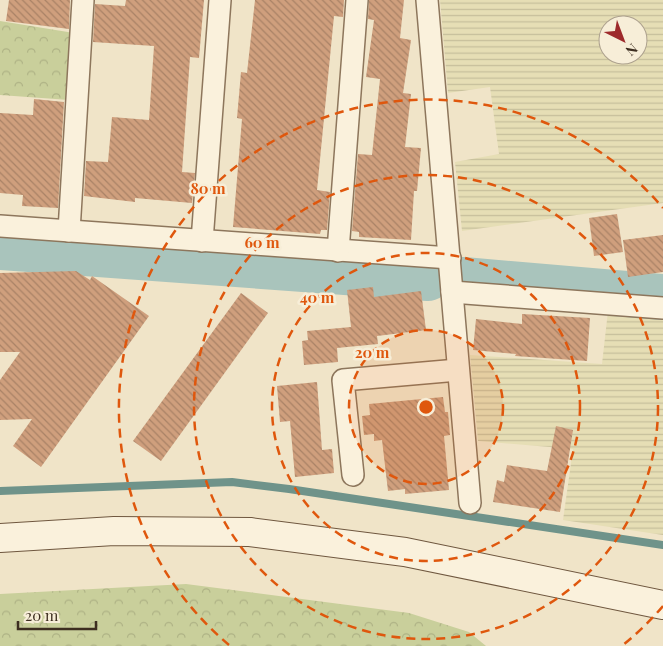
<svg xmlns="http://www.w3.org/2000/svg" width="663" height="646" viewBox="0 0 663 646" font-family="'Playfair Display',serif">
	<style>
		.farmland { fill: url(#farmland-rules); fill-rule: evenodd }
		.park { fill: url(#park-crowns) }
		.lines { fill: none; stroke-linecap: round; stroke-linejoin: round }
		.stream { stroke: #6f938a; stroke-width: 8 }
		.river { stroke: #a9c4bc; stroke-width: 46 }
		.building { fill: url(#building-back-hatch) }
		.street-casing { stroke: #8d765c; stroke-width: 24 }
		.secondary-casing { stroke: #6f573f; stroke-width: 30 }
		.street { stroke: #faf1dc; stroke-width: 21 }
		.secondary { stroke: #faf1dc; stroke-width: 28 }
		.ring { fill: none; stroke: #df570d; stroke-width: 2.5; stroke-dasharray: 9 6 }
		.centre { fill: #df570d; stroke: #f7eed8; stroke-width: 2.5 }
		.ring-label { font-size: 15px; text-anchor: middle; font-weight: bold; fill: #df570d; stroke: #f7eed8; stroke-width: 5; stroke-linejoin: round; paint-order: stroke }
	</style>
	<defs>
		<pattern id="farmland-rules" width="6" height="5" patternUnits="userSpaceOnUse" patternTransform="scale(1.25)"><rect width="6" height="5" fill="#e6deb5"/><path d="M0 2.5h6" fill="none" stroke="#c6bf9b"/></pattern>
		<pattern id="park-crowns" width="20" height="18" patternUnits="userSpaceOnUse" patternTransform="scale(1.25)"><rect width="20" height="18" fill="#c9cf9b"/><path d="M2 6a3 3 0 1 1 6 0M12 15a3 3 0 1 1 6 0" fill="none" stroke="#aeb285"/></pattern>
		<pattern id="building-back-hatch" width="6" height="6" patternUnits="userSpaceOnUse" patternTransform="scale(1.25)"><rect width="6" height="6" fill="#cf9f7d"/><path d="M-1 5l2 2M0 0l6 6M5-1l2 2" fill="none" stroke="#a98266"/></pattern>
	</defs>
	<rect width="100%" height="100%" fill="#f0e4c8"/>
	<g class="farmland">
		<path d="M 440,0 L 663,0 L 663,203 L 462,231 L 455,162 L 499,154 L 490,87 L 448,93 ZM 608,25 L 638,25 L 638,55 L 608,55 Z"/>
		<polygon points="608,311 663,316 663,535 563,520 573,449 478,441 470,355 602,364"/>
	</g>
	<g class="park">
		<polygon points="0,21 74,33 69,100 0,95"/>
		<polygon points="186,584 409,613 469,632 486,646 0,646 0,594"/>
	</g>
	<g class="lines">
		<polyline class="stream" points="0,491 232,482 289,489 663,545"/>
		<g class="river">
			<polyline points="0,247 428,278"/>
			<polyline points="463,280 663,297"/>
		</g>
	</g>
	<g class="building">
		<polygon points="9,0 70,0 69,29 6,21"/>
		<polygon points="126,0 204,0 199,58 190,57 182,172 195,173 192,203 135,198 135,202 84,196 86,161 108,162 112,117 149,120 154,46 93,42 95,4 125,6"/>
		<polygon points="255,0 344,0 343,17 334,16 317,190 330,192 327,230 321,230 320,234 233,227 242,119 237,118 241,72 247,73"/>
		<polygon points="369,0 404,0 400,38 411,40 403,93 411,94 405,147 421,148 417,191 414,191 411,240 359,237 359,232 352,231 358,154 372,155 380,79 366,77 374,20 368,19"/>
		<polygon points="34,99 64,102 58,208 22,206 23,195 0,193 0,113 33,115"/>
		<polygon points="617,214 623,252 594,256 589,218"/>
		<polygon points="663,235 663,272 628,277 623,240"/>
		<polygon points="76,271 90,280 92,276 149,316 41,467 13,446 32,419 0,420 0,380 20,352 0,352 0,273"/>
		<polygon points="373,287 374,297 421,291 426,330 377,336 378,344 337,348 338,362 304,365 302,341 308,340 307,331 351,327 347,290"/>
		<polygon points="241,293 268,313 161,461 133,441"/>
		<polygon points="522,314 590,318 587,361 515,356 516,354 473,350 476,319 522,324"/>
		<polygon points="317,382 322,450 332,449 334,473 295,477 290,421 280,422 277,386"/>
		<polygon points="443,397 445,412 448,412 450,435 444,436 449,490 405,494 405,489 388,491 382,440 374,441 374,434 364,435 362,416 370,415 369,404"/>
		<polygon points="556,426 573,430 560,512 493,502 497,480 504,482 507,465 547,471"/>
	</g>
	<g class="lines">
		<defs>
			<g id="street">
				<polyline points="427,0 470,503"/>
				<polyline points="0,226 450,258"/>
				<polyline points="69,231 83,0"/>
				<polyline points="202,241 220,0"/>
				<polyline points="338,251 357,0"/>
				<polyline points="452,292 663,308"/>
				<polyline points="353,475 343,380 458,370"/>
			</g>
			<polyline id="secondary" points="0,538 114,531 250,532 405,552 663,605"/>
		</defs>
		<use href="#street" class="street-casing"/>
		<use href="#secondary" class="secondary-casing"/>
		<use href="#street" class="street"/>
		<use href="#secondary" class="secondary"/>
	</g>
	<circle cx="426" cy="407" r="77" fill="#df570d" fill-opacity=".12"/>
	<g class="ring">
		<circle cx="426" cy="407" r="77"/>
		<circle cx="426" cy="407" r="154"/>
		<circle cx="426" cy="407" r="232"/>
		<path d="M663 606A309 309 0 0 1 623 645M229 645A309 309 0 1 1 663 208"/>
	</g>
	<circle cx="426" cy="407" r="8" class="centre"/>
	<g class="ring-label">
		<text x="208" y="194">80 m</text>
		<text x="262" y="248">60 m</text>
		<text x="317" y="303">40 m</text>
		<text x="372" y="358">20 m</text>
	</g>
	<g transform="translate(623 40) rotate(138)"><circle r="24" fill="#f7eed8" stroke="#ada18e"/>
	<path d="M0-4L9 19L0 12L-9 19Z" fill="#9e2a2b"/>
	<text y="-8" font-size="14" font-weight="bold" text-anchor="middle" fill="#3d2e20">N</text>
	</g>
	<path d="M18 621v8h78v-8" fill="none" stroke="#3d2e20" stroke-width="2.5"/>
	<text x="25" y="621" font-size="15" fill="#3d2e20" stroke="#f7eed8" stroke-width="4" paint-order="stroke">20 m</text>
</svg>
